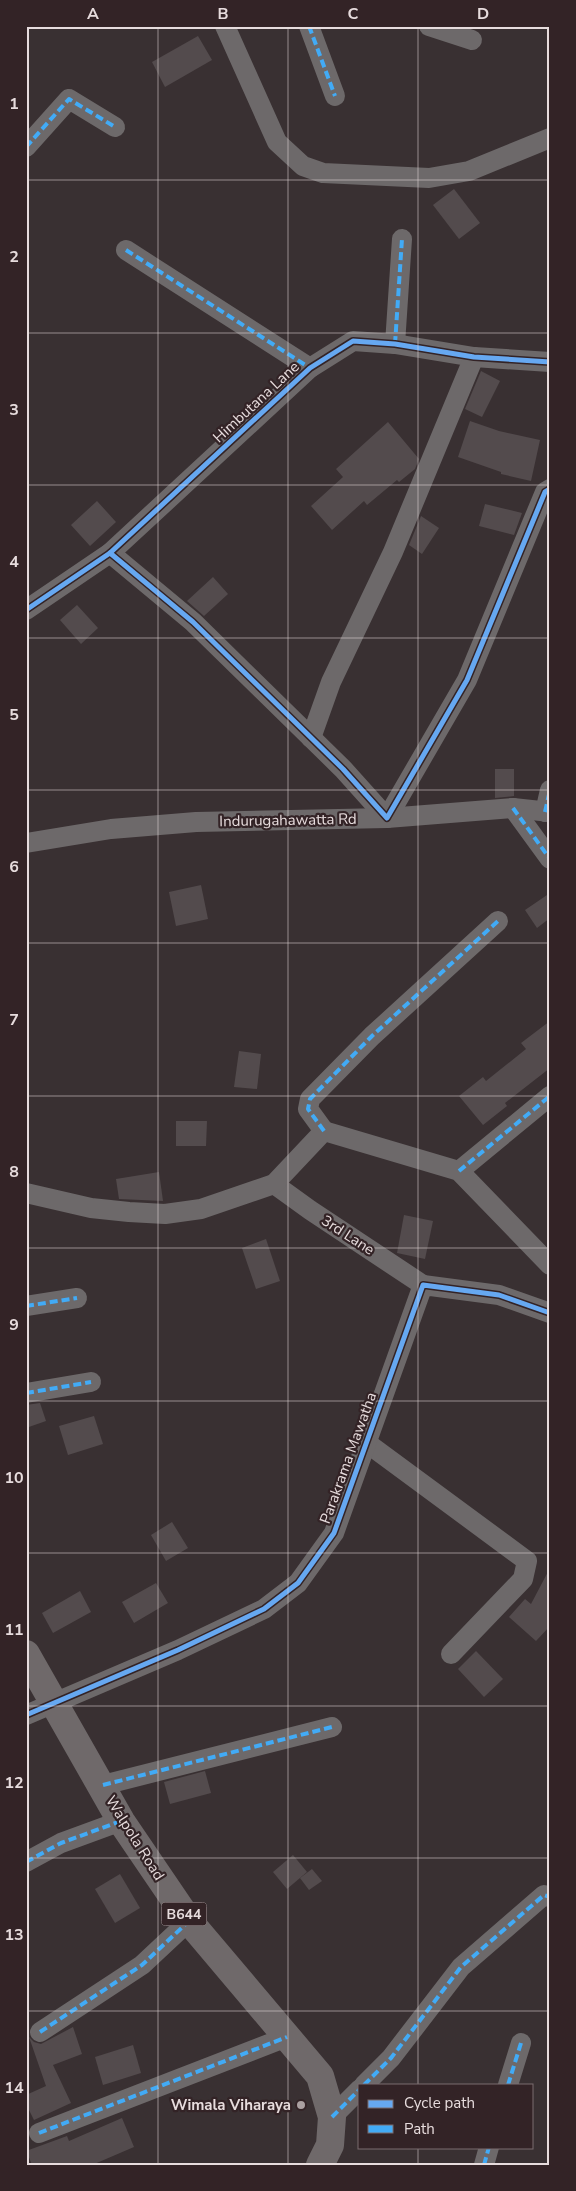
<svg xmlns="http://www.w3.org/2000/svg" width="576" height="2191" viewBox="0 0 576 2191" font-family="'Nunito Sans',sans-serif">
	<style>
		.building { fill: #534b4d }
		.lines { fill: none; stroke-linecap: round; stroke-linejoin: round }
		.street { stroke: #6d696a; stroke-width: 20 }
		.primary { stroke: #6f696a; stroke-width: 28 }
		.quiet { stroke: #42abf6; stroke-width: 4; stroke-dasharray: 8 4; stroke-linecap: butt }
		.cycleway-casing { stroke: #332326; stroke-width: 8 }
		.cycleway { stroke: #66a8f1; stroke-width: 5 }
		.grid { fill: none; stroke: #e7dcdd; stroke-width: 1; stroke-opacity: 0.55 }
		.poi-dot { fill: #aaa0a1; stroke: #332326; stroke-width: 2 }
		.labels { text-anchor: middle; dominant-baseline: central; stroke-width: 4.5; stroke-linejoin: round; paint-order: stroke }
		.shield { fill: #332326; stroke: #b1a4a6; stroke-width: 1 }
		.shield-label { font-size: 14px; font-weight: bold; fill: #e7dcdd }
		.street-label { font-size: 15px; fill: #e7dcdd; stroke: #332326 }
		.poi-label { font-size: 15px; font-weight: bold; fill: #e7dcdd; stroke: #332326; text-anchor: end }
		.neatline { fill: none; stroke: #e7dcdd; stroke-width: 2 }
		.grid-label { font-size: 16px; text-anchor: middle; font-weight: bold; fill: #e7dcdd }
	</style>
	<rect width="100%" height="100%" fill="#393032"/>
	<g class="building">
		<polygon points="198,36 212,60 165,87 152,62"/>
		<polygon points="454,189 480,223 459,239 433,205"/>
		<polygon points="481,371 500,381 482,417 465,409"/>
		<polygon points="470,421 499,431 540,440 531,481 501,474 501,472 458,457"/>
		<polygon points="388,422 419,459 415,469 399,482 397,480 367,505 364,501 332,530 311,506 343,477 336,469"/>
		<polygon points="97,501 116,522 90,546 71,525"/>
		<polygon points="485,504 522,513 514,535 479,526"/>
		<polygon points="421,516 439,528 422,554 409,545"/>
		<polygon points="213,577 228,594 204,616 187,601"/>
		<polygon points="77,605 98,628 81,644 60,620"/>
		<polygon points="495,769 514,769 514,796 495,798"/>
		<polygon points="201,885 208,919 176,926 169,892"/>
		<polygon points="550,893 550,918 537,928 525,910"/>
		<polygon points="550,1021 550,1068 505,1103 507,1106 483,1125 459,1096 483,1077 486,1081 526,1049 521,1043"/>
		<polygon points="239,1051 261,1054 257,1089 234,1087"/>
		<polygon points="176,1121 207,1121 206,1146 176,1146"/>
		<polygon points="159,1172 163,1201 119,1199 116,1179"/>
		<polygon points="404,1215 433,1221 425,1259 397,1253"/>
		<polygon points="266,1239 280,1281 256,1289 242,1248"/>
		<polygon points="40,1403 46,1421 26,1428 26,1405"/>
		<polygon points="94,1416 103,1444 68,1455 59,1426"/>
		<polygon points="172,1522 188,1548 166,1561 151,1535"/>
		<polygon points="550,1568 550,1626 536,1641 509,1617 525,1599 531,1604"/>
		<polygon points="156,1583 168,1603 134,1623 122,1602"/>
		<polygon points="80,1591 91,1612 53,1633 42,1613"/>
		<polygon points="476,1651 503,1679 484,1697 458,1669"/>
		<polygon points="205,1771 211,1793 170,1804 164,1782"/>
		<polygon points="293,1855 307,1872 287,1889 273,1872"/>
		<polygon points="312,1869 322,1881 309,1890 300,1878"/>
		<polygon points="120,1874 140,1908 115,1923 95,1889"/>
		<polygon points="73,2027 82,2054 53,2065 71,2103 34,2120 26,2104 26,2095 46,2086 29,2037 34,2042 41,2044"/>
		<polygon points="133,2045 141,2073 103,2085 95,2057"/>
		<polygon points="122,2118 134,2147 92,2165 32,2165 28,2155 26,2155 26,2151 67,2136 69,2141"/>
	</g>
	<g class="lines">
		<g class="street">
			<polyline points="225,26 277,142 303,166 323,173 429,178 469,171 550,138"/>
			<polyline points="309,26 335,96"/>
			<polyline points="429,26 472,40"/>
			<polyline points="26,147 69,99 115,127"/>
			<polyline points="126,250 310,368"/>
			<polyline points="395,344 402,239"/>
			<polyline points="110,553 193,622 343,769 387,818 467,680 545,492 550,489"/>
			<polyline points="26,610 110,553 310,368 353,341 395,344 474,357 550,362"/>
			<polyline points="311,738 331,682 393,552 474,357"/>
			<polyline points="513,808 550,859"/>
			<polyline points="545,812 550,790"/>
			<polyline points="26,843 111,829 196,822 387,818 513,808 550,812"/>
			<polyline points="324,1131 308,1109 310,1099 372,1036 498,921"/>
			<polyline points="459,1171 550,1096"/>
			<polyline points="274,1184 310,1210 423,1285"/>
			<polyline points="26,1193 91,1208 129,1212 165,1214 201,1209 274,1184 324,1131 459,1171 550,1265"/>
			<polyline points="26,1306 77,1298"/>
			<polyline points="26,1393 91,1382"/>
			<polyline points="367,1443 527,1561 523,1579 451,1654"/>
			<polyline points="26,1715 178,1650 264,1609 298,1583 334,1533 423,1285 499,1295 550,1313"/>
			<polyline points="103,1785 332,1727"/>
			<polyline points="26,1862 61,1843 121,1821"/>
			<polyline points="40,2032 142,1965 189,1921"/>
			<polyline points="364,2085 391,2058 461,1967 544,1895 550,1897"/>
			<polyline points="508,2085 521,2043"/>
			<polyline points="332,2117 360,2089"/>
			<polyline points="39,2133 287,2037"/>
			<polyline points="484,2165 489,2147"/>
		</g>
		<polyline class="primary" points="26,1654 121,1821 189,1921 320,2076 332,2117 330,2145 320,2165"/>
		<g class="quiet">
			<polyline points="309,26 335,96"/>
			<polyline points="26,147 69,99 115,127"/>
			<polyline points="126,250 310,368"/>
			<polyline points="395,344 402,239"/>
			<polyline points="513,808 550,859"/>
			<polyline points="545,812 550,790"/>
			<polyline points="324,1131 308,1109 310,1099 372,1036 498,921"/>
			<polyline points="459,1171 550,1096"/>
			<polyline points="26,1306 77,1298"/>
			<polyline points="26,1393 91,1382"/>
			<polyline points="103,1785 332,1727"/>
			<polyline points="26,1862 61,1843 121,1821"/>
			<polyline points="40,2032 142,1965 189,1921"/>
			<polyline points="364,2085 391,2058 461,1967 544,1895 550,1897"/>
			<polyline points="508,2085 521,2043"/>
			<polyline points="332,2117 360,2089"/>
			<polyline points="39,2133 287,2037"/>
			<polyline points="484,2165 489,2147"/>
		</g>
		<defs>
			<g id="cycleway">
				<polyline points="110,553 193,622 343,769 387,818 467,680 545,492 550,489"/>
				<polyline points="26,610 110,553 310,368 353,341 395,344 474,357 550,362"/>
				<polyline points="26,1715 178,1650 264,1609 298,1583 334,1533 423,1285 499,1295 550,1313"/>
			</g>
		</defs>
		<use href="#cycleway" class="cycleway-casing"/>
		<use href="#cycleway" class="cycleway"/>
	</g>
	<path class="grid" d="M 158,26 L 158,2165M 288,26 L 288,2165M 418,26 L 418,2085M 26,180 L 550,180M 26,333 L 550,333M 26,485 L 550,485M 26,638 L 550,638M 26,790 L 550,790M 26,943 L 550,943M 26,1096 L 550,1096M 26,1248 L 550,1248M 26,1401 L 550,1401M 26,1553 L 550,1553M 26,1706 L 550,1706M 26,1858 L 550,1858M 26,2011 L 550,2011M 418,2147 L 418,2165"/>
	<circle class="poi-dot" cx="301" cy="2105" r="5"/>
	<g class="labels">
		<rect class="shield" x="161.5" y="1902.5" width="45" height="23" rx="4"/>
		<g class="shield-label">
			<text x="184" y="1914">B644</text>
		</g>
		<g class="street-label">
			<text transform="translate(256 402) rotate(-43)">Himbutana Lane</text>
			<text transform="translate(288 820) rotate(-1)">Indurugahawatta Rd</text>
			<text transform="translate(348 1235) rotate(33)">3rd Lane</text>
			<text transform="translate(348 1458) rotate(-70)">Parakrama Mawatha</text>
			<text transform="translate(135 1838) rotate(58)">Walpola Road</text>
		</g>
		<g class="poi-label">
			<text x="291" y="2105">Wimala Viharaya</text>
		</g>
	</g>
	<rect width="576" height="2191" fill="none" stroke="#332326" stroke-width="55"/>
	<rect x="358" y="2084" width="175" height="65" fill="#332326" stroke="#7b6d6f"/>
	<rect x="368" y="2100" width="25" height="8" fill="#66a8f1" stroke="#7b6d6f"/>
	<text x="404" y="2108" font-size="15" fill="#e7dcdd">Cycle path</text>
	<rect x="368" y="2125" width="25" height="8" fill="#42abf6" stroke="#7b6d6f"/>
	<text x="404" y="2134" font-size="15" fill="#e7dcdd">Path</text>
	<rect x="28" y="28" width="520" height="2136" class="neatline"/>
	<g class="grid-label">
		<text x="93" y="19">A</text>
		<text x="223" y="19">B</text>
		<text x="353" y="19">C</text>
		<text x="483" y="19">D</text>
		<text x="14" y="109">1</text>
		<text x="14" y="262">2</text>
		<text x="14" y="415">3</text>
		<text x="14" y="567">4</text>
		<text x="14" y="720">5</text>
		<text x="14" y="872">6</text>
		<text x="14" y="1025">7</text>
		<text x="14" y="1177">8</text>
		<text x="14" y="1330">9</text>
		<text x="14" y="1483">10</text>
		<text x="14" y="1635">11</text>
		<text x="14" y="1788">12</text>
		<text x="14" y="1940">13</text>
		<text x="14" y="2093">14</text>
	</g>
</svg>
